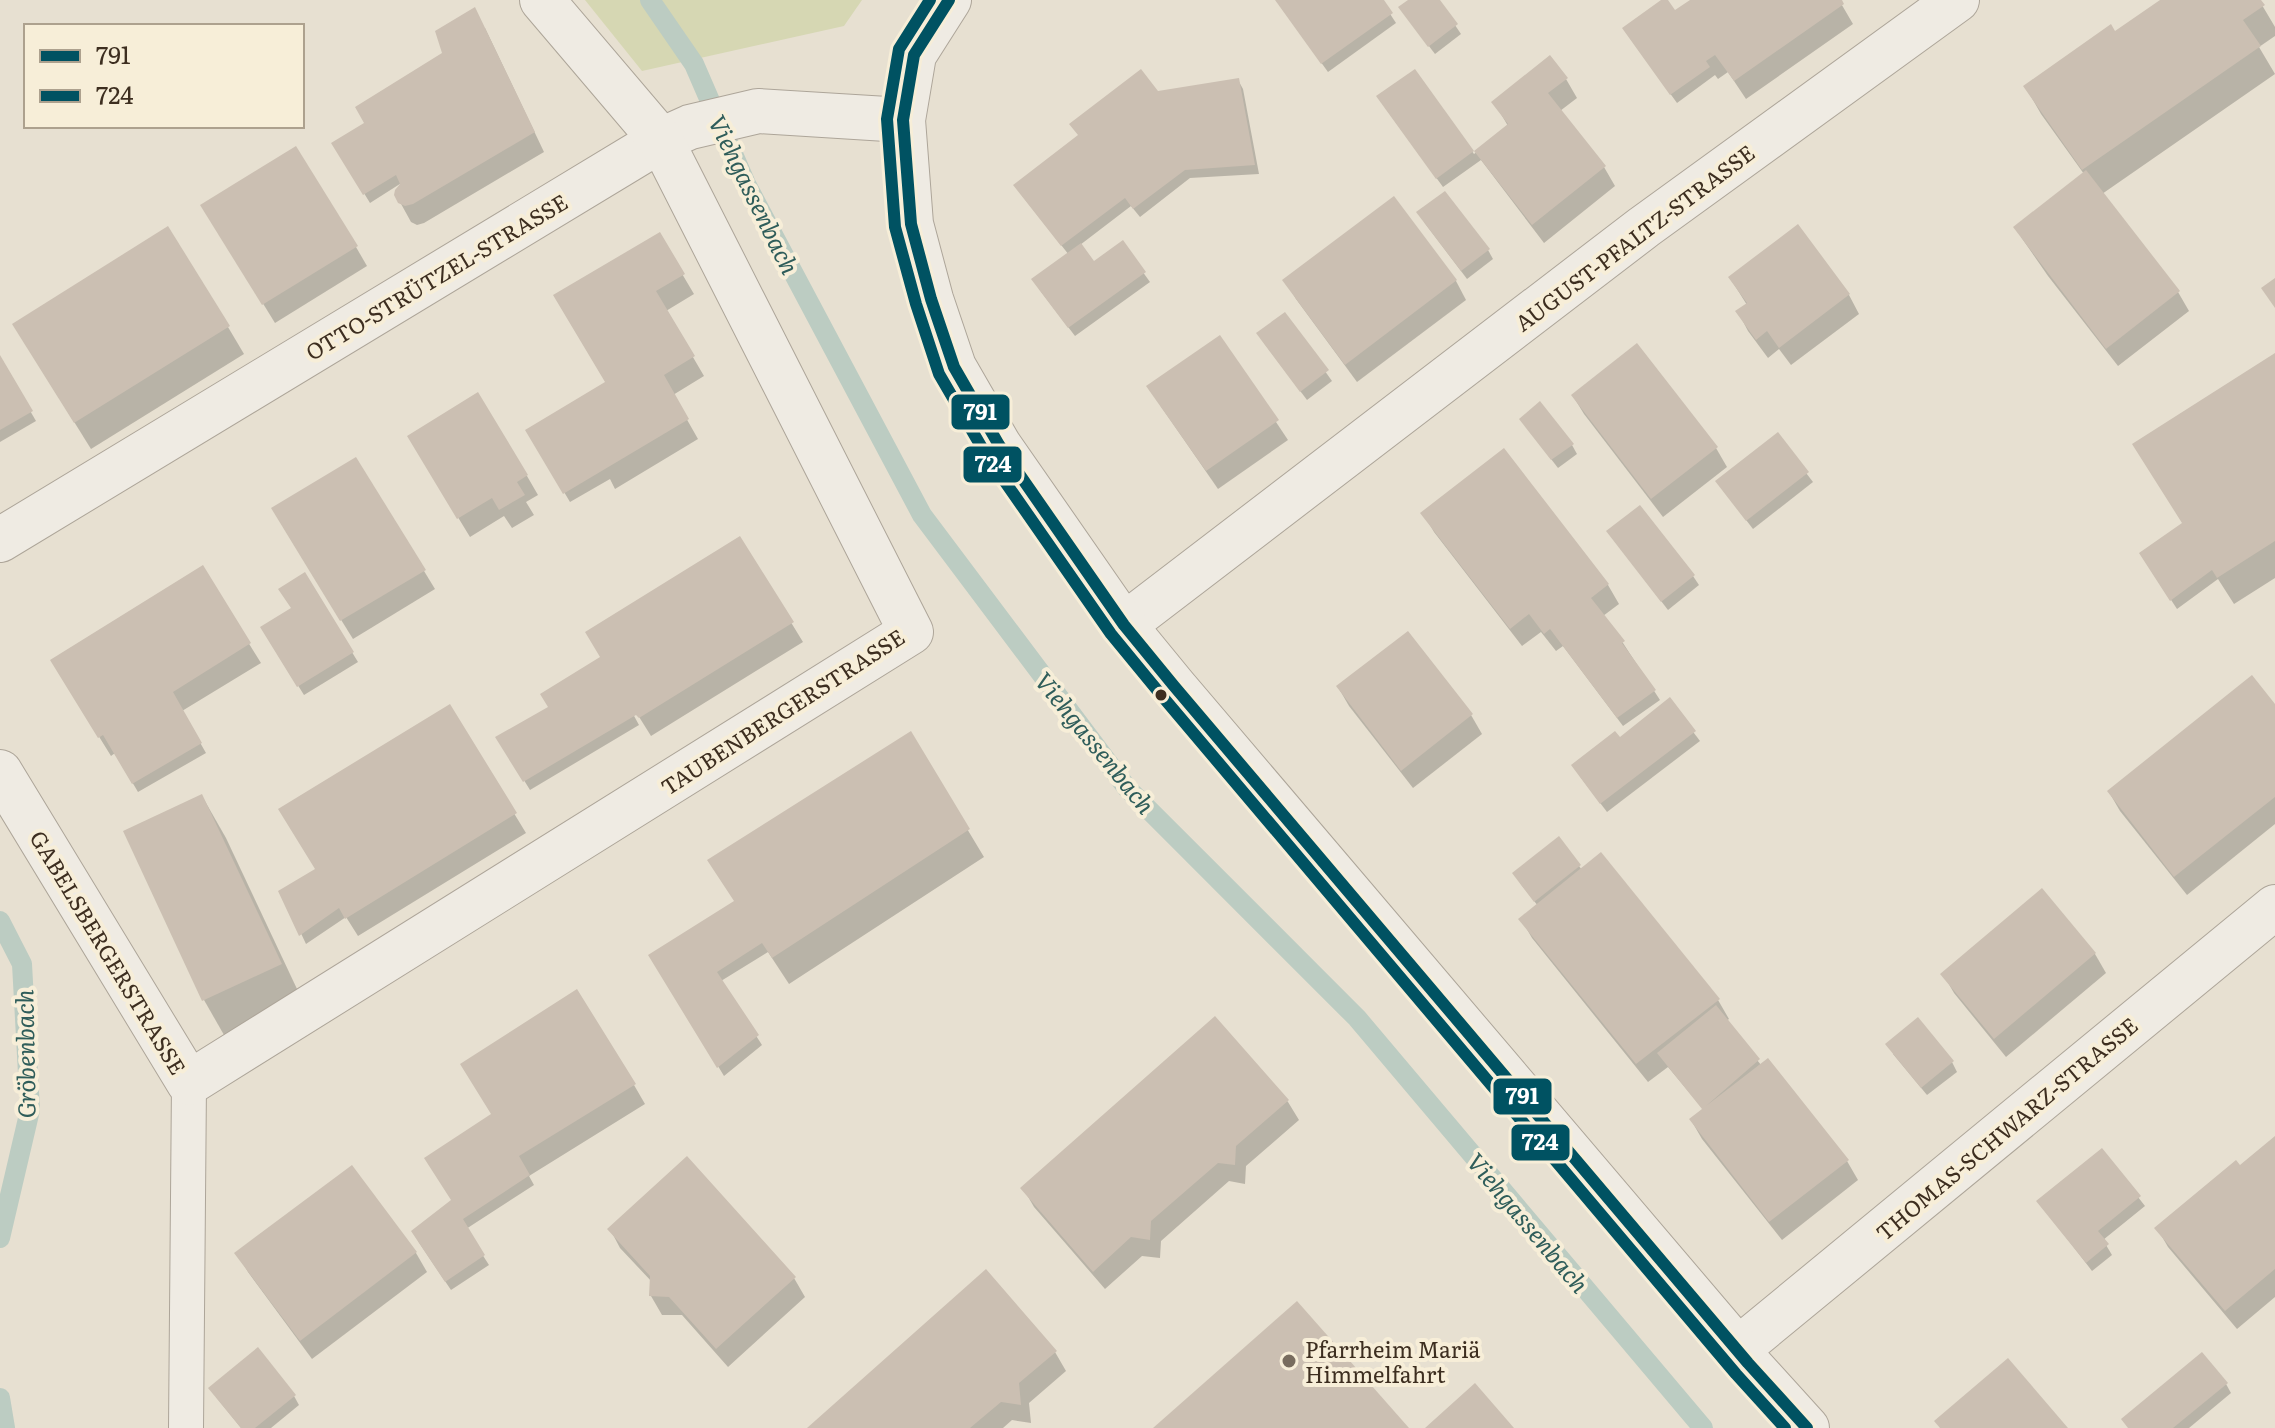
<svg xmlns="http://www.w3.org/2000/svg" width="2275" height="1428" viewBox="0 0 2275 1428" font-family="Literata,serif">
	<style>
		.green { fill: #d6d7b3 }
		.shadow { fill: #0003 }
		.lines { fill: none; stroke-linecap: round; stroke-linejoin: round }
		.stream { stroke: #bcccc2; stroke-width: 20 }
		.building { fill: #cbbfb2 }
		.service-casing { stroke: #ada599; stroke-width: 36 }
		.minor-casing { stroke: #ada599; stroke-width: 46 }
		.tertiary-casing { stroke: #ada599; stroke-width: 46 }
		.service { stroke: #efebe3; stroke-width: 34 }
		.minor { stroke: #efebe3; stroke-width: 44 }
		.tertiary { stroke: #efebe3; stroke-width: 44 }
		.bus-1-casing { stroke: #f7eed8; stroke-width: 18 }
		.bus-2-casing { stroke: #f7eed8; stroke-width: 18 }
		.bus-1 { stroke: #005262; stroke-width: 12 }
		.bus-2 { stroke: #005262; stroke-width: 12 }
		.bus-dot { fill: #3d2e20; stroke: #f7eed8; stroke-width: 3 }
		.poi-dot { fill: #786c5e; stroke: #f7eed8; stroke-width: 3 }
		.labels { text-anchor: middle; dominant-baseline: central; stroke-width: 8; stroke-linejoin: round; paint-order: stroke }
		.street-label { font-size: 22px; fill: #3d2e20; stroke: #f7eed8 }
		.poi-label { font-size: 22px; fill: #3d2e20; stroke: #f7eed8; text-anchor: start }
		.water-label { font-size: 24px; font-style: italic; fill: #2f5d5a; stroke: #f7eed8 }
		.line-badge { stroke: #f7eed8; stroke-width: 3 }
		.badge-label { font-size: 22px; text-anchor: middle; font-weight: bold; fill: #fff }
	</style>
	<rect width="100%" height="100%" fill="#e7e0d1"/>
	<polygon class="green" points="585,0 862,0 844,26 642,71"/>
	<g class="shadow">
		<polygon points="1276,0 1381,0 1396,23 1328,72"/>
		<polygon points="1411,0 1438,0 1461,34 1435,54 1406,16"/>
		<polygon points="1665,0 1674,14 1694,0 1839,0 1853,24 1746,99 1728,72 1718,79 1715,75 1677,103 1630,38"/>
		<polygon points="2163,0 2259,0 2275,27 2275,36 2259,47 2275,74 2102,194 2178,292 2189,311 2118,366 2048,276 2021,237 2084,174 2041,114 2025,86 2115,34"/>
		<polygon points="485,28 544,152 424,223 417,225 411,222 400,202 403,182 370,203 334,144 367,123 444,54"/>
		<polygon points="1414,72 1474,154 1508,126 1494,102 1566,79 1577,98 1560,111 1604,167 1615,186 1544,243 1481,160 1443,187 1384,106"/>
		<polygon points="1238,80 1243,89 1259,174 1190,178 1140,217 1131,206 1080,245 1094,264 1122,243 1150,282 1075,336 1039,289 1069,255 1021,194"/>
		<polygon points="1393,199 1456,281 1466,300 1357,382 1296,299 1285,280"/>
		<polygon points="1424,222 1488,250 1493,259 1467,279"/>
		<polygon points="214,224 356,247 367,266 275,323"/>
		<polygon points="659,235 694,294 666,311 704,376 673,395 698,439 615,489 610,479 570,502 527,430 607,383"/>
		<polygon points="1730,278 1849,295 1859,314 1791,365 1779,349 1768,358 1748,331 1738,312 1747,305"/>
		<polygon points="1285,315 1332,381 1307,400 1264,343"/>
		<polygon points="228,327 244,354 91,449 30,351"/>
		<polygon points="1220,338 1288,440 1218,489 1160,405"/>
		<polygon points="2275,356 2275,578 2234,604 2218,579 2177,609 2147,563 2184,525"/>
		<polygon points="0,359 36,421 0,442"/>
		<polygon points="1573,396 1716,448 1727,467 1663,517 1584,414"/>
		<polygon points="1527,428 1572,445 1577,454 1558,468"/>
		<polygon points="1777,435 1813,482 1753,529 1723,490"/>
		<polygon points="409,437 527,476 538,495 526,502 534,515 512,528 504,516 470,537"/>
		<polygon points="1423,513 1608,585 1619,604 1603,616 1623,643 1660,700 1623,726 1563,646 1556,651 1541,632 1522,646 1434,532"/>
		<polygon points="284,528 424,571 435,589 353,639"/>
		<polygon points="1608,532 1693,576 1699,585 1668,610"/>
		<polygon points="740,539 803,642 651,736 636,712 633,714 639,725 530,790 498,738 550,708 602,658"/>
		<polygon points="202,568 261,663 182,711 206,753 138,792 115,753 111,756 64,680"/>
		<polygon points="304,574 358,662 304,695 262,628 293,609"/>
		<polygon points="1408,633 1471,715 1482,734 1413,788 1349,706 1338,687"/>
		<polygon points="1669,700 1700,741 1607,812 1579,775"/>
		<polygon points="449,707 526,833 358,936 346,917 306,944 281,891 317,870"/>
		<polygon points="2275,707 2275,824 2187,895 2120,811 2109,792"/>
		<polygon points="910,734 984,857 789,984 768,952 721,981 762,1045 724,1076 651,955 736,903"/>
		<polygon points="202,796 226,838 305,1006 228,1042 204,1000 125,832"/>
		<polygon points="1559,839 1582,870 1718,1000 1729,1019 1726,1021 1761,1065 1847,1161 1858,1180 1782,1240 1702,1139 1691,1120 1704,1110 1668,1067 1648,1082 1532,938 1521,919 1538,906 1520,883"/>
		<polygon points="2042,891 2095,954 2106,973 2006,1057 1954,993 1943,974"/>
		<polygon points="1214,1019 1288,1102 1299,1120 1246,1166 1245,1184 1229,1181 1161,1241 1160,1258 1142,1256 1105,1289 1034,1207 1023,1188"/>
		<polygon points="1893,1054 1952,1062 1957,1072 1927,1095"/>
		<polygon points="634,1085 645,1104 529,1176 534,1185 466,1229 489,1265 451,1290 418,1241 453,1201 494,1115"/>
		<polygon points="2275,1139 2275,1297 2237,1329 2168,1247 2157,1228 2240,1168"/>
		<polygon points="2102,1151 2145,1206 2103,1240 2112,1255 2092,1271 2039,1202"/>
		<polygon points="352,1168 416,1253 427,1272 312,1359 248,1272 237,1253"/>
		<polygon points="610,1229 794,1278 805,1297 728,1367 682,1315 662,1315 651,1296 652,1282 620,1248"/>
		<polygon points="1055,1352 1066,1371 1029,1403 1031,1423 1012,1420 1003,1428 810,1428"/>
		<polygon points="2226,1384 2231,1393 2189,1428 2128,1428"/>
		<polygon points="294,1396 299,1405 271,1428 241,1428 216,1397"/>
	</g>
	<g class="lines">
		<g class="stream">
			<polyline points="650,0 694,64 746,184 922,515 1127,788 1357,1018 1703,1428"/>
			<polyline points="0,921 22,964 30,1110 0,1238"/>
			<polyline points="0,1398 5,1428"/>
		</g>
	</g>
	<g class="building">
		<polygon points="1275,0 1384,0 1393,13 1321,64"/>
		<polygon points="1408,0 1440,0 1458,24 1428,47 1398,7"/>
		<polygon points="1661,0 1668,0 1675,10 1690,0 1842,0 1844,4 1734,81 1715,55 1706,61 1710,67 1670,95 1622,28"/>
		<polygon points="2160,0 2261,0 2265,5 2243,20 2261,46 2082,170 2023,86 2111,24 2115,31"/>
		<polygon points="475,7 535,132 413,204 405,206 398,203 394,195 395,190 400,184 396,175 363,195 331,143 364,123 355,107 442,53 435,31"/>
		<polygon points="1550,55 1568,78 1548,93 1606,166 1532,225 1474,151 1508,124 1491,102"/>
		<polygon points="1141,69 1158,91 1239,78 1255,165 1185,170 1133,209 1125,198 1061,246 1013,185 1078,135 1069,124"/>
		<polygon points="1415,69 1474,151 1436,179 1376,96"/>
		<polygon points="296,146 358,246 262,305 200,205"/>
		<polygon points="2086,170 2180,291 2106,349 2013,227"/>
		<polygon points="1445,191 1490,249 1461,271 1416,212"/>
		<polygon points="1394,196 1457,280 1345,365 1282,280"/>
		<polygon points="1798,224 1850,294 1779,348 1767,331 1756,340 1735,311 1747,303 1728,277"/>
		<polygon points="168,226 230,326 74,423 12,324"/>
		<polygon points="660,232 685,274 656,291 695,356 664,375 689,419 563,494 525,430 605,382 553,295"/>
		<polygon points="1123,240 1146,272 1068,328 1031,279 1081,243 1094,261"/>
		<polygon points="2275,278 2275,308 2261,288"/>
		<polygon points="1285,312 1329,370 1300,392 1256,333"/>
		<polygon points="1220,335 1279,420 1206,471 1146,386"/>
		<polygon points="1637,343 1718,447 1651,499 1571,395"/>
		<polygon points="2275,353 2275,541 2217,578 2212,570 2170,601 2139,553 2182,523 2132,444"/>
		<polygon points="0,355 33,411 0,430"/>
		<polygon points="478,392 528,475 517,482 525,495 499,510 492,498 457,519 407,436"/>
		<polygon points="1540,401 1574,444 1551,460 1519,419"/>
		<polygon points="1778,432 1809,472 1746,521 1715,481"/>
		<polygon points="1504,448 1609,584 1591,598 1625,641 1622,643 1656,690 1617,718 1550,629 1544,634 1529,614 1510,629 1420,513"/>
		<polygon points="356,457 426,570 340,621 271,508"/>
		<polygon points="1640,505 1695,575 1661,602 1606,531"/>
		<polygon points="740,536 794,622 639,718 636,715 523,782 495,737 548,707 540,694 600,657 585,632"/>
		<polygon points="203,565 251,643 173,692 202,743 132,784 103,735 98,738 50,660"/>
		<polygon points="305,572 354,652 297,687 260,627 291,608 278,589"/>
		<polygon points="1408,631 1473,714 1401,771 1336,686"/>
		<polygon points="2252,675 2275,704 2275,797 2174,877 2107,791"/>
		<polygon points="1670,697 1696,731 1600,804 1571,765 1615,731 1620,737"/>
		<polygon points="450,704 517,813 345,919 339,908 299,936 278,891 315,869 278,809"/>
		<polygon points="911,731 970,829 772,958 762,943 717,972 759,1035 717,1068 648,955 734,901 707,860"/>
		<polygon points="202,794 282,964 202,1001 123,831"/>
		<polygon points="1559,836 1581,865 1534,902 1512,873"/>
		<polygon points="1601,852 1720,999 1636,1064 1518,919"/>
		<polygon points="2042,888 2096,953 1994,1039 1940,974"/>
		<polygon points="577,989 636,1084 519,1156 530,1175 463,1219 485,1255 445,1282 411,1231 451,1200 424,1158 491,1114 460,1064"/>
		<polygon points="1716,1005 1760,1059 1706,1106 1768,1058 1849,1160 1769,1222 1689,1119 1702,1109 1657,1053"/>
		<polygon points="1215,1016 1289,1100 1236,1146 1235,1165 1218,1163 1151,1221 1150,1240 1131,1237 1093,1272 1020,1188"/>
		<polygon points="1918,1017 1954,1061 1921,1088 1885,1044"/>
		<polygon points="2275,1136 2275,1269 2225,1311 2154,1228 2236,1160 2240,1165"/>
		<polygon points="2102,1148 2141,1196 2098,1231 2109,1244 2086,1263 2036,1201"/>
		<polygon points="687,1156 796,1277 716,1349 669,1297 649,1296 650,1276 607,1229"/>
		<polygon points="352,1165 417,1252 300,1341 234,1253"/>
		<polygon points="986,1269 1057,1351 1019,1383 1021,1405 1001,1402 970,1428 807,1428"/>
		<polygon points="1297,1301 1409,1428 1153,1428"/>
		<polygon points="258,1347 296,1395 255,1428 241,1428 208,1388"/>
		<polygon points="2202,1352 2228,1383 2173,1428 2128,1428 2121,1419"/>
		<polygon points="2008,1358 2068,1428 1940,1428 1934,1421"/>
		<polygon points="1475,1383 1514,1428 1425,1428"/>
	</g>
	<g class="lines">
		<defs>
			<polyline id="service" points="186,1428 189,1083"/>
			<g id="minor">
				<polyline points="0,540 661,140 690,127 758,111 903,120"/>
				<polyline points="1124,625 1644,227 1957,0"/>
				<polyline points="0,772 189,1083 911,632 661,140 542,0"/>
				<polyline points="1738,1349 2275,907"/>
			</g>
			<polyline id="tertiary" points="949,0 914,55 903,120 911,224 931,299 954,367 999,445 1124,625 1174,686 1738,1349 1748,1363 1807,1428"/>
		</defs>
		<use href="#service" class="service-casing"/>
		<use href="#minor" class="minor-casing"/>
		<use href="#tertiary" class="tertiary-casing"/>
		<use href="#service" class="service"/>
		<use href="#minor" class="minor"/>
		<use href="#tertiary" class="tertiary"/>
		<defs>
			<polyline id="bus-1" points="949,0 914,55 903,120 911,224 931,299 954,367 999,445 1124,625 1174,686 1748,1363 1807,1428"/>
			<polyline id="bus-2" points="930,0 899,49 887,119 895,227 916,304 939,374 985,453 1111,634 1162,696 1736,1374 1785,1428"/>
		</defs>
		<use href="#bus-1" class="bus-1-casing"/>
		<use href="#bus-2" class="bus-2-casing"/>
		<use href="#bus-1" class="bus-1"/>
		<use href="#bus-2" class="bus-2"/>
	</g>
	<circle class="bus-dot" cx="1161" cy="695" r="7"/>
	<circle class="poi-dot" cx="1289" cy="1361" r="8"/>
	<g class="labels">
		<g class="street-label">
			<text transform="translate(1634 237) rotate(-37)">AUGUST-PFALTZ-STRASSE</text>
			<text transform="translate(436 276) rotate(-31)">OTTO-STRÜTZEL-STRASSE</text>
			<text transform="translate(782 711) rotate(-33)">TAUBENBERGERSTRASSE</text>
			<text transform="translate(109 952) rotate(59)">GABELSBERGERSTRASSE</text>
			<text transform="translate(2006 1128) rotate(-40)">THOMAS-SCHWARZ-STRASSE</text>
		</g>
		<g class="poi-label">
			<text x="1305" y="1348">Pfarrheim Mariä<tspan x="1305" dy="25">Himmelfahrt</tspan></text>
		</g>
		<g class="water-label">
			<text transform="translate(755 194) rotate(64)">Viehgassenbach</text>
			<text transform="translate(1096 742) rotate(51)">Viehgassenbach</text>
			<text transform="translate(24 1054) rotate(-91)">Gröbenbach</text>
			<text transform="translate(1529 1222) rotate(50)">Viehgassenbach</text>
		</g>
	</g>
	<g class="line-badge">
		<rect x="950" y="393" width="61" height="38" rx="8" fill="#005262"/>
		<rect x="962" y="445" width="61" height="39" rx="8" fill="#005262"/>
		<rect x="1492" y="1077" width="61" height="39" rx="8" fill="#005262"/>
		<rect x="1510" y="1123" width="61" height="39" rx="8" fill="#005262"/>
	</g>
	<g class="badge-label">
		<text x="980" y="420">791</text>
		<text x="993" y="472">724</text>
		<text x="1522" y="1104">791</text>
		<text x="1540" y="1150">724</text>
	</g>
	<rect x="24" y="24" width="280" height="104" fill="#f7eed8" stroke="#ada18e" stroke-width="2"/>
	<rect x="40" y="50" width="40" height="12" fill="#005262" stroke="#ada18e" stroke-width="2"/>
	<text x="96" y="64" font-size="24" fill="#3d2e20">791</text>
	<rect x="40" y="90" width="40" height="12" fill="#005262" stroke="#ada18e" stroke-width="2"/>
	<text x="96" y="104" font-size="24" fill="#3d2e20">724</text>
</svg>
